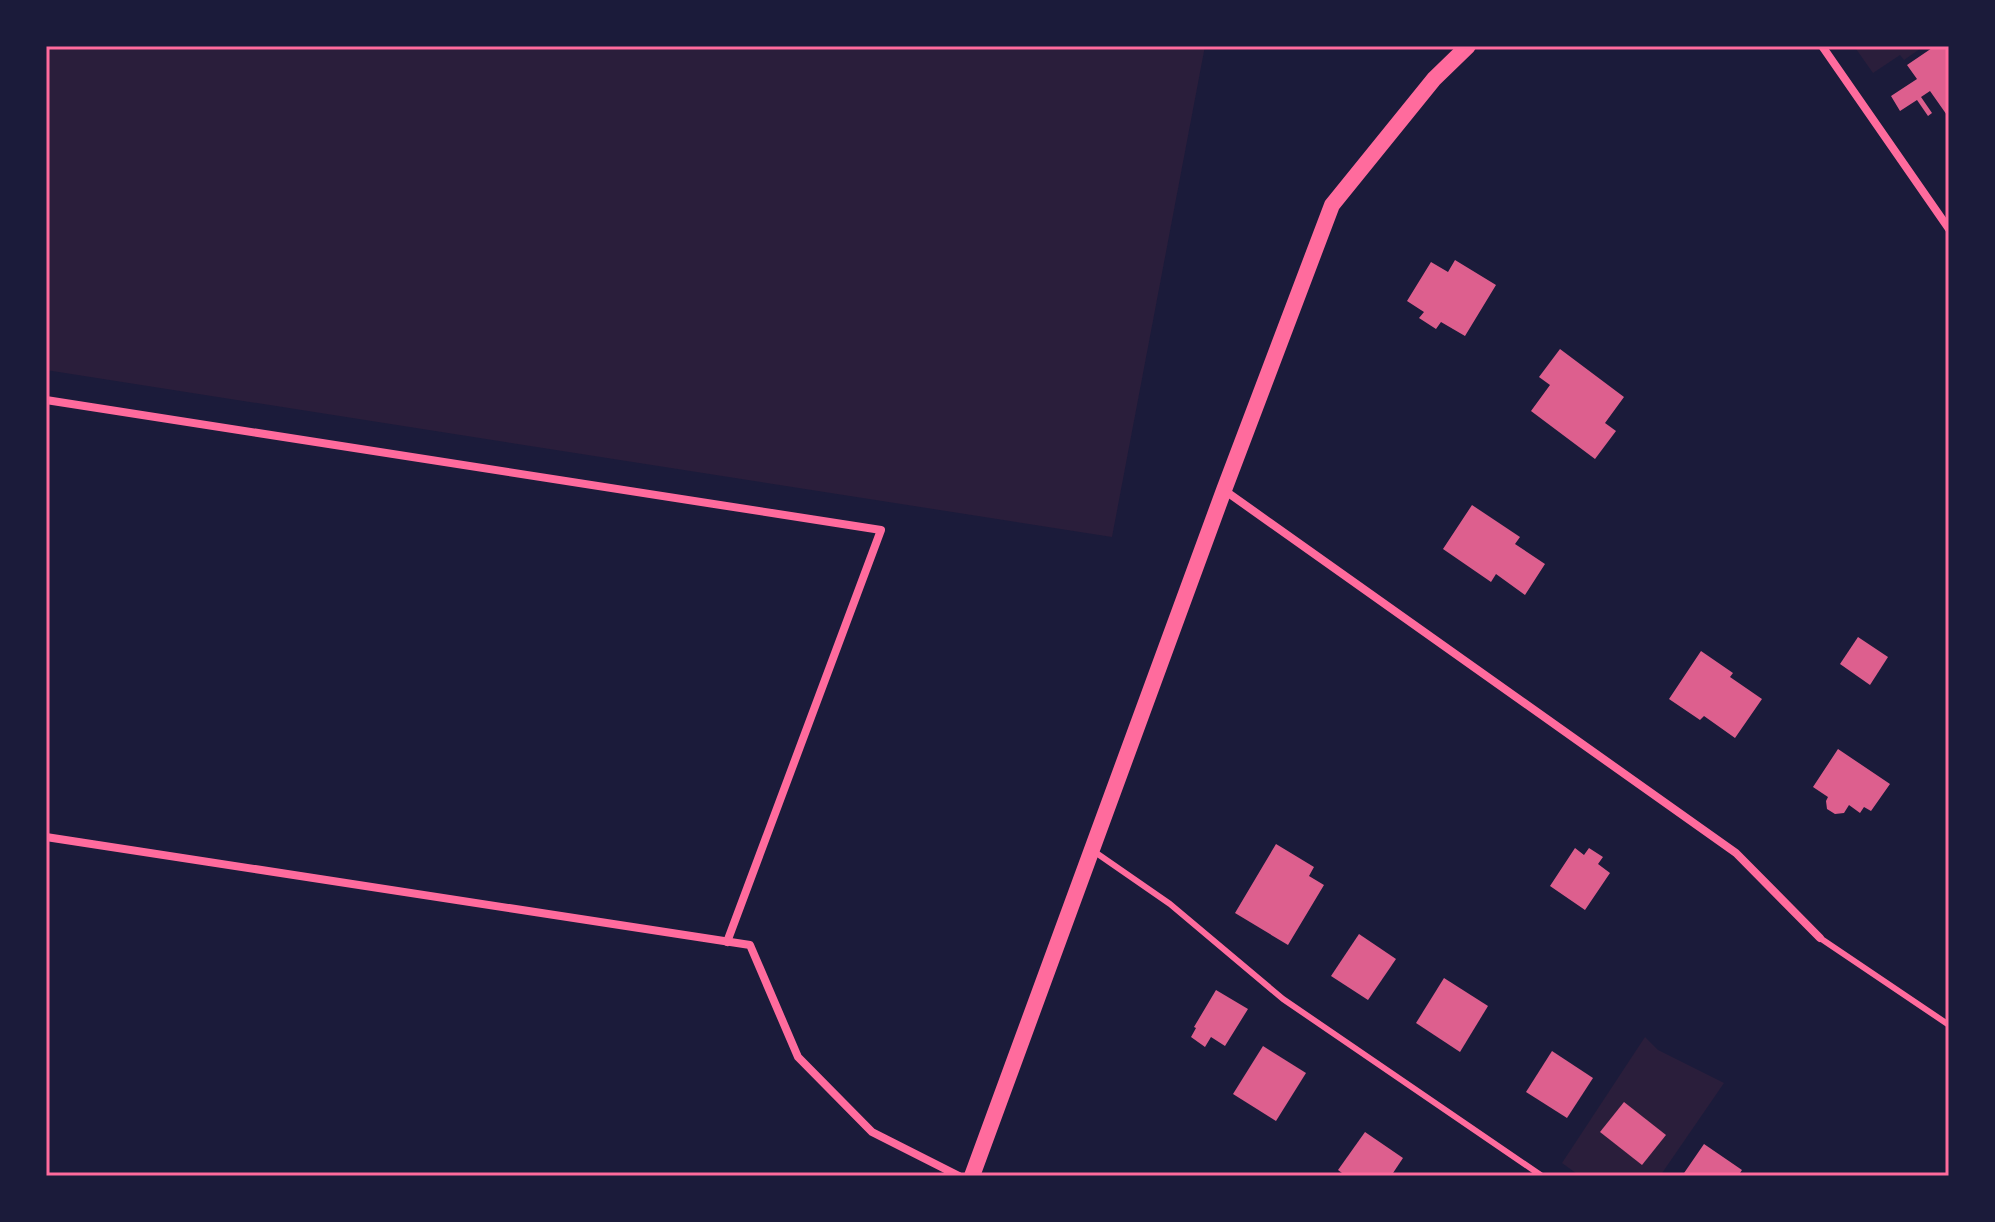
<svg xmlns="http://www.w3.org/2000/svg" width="1995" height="1222" viewBox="0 0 1995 1222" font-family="'Exo 2',sans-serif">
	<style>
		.green { fill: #2a1e3b }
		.building { fill: #dd5f8e }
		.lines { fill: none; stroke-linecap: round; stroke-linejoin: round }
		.service { stroke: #ff6b9d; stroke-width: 6 }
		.minor { stroke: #ff6b9d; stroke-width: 8 }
		.secondary { stroke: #ff6b9d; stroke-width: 16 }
		.neatline { fill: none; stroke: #ff6b9d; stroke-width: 3 }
	</style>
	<rect width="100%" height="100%" fill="#1b1b3a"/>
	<g class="green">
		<polygon points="46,46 1205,46 1112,537 46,370"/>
		<polygon points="1854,46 1924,46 1904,60 1900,55 1873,73"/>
		<polygon points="1645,1037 1658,1050 1724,1083 1660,1176 1580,1176 1562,1163"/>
	</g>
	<g class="building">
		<polygon points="1935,46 1949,46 1949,118 1930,91 1921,97 1932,113 1928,116 1917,100 1900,111 1891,96 1917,79 1907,65"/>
		<polygon points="1455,260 1496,285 1465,336 1441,322 1436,329 1419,318 1424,312 1407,301 1431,262 1448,272"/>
		<polygon points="1560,349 1624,397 1605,423 1616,431 1595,459 1531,411 1550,385 1539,377"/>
		<polygon points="1472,505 1520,537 1515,544 1545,564 1525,595 1496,574 1491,582 1443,549"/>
		<polygon points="1858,637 1888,657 1870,685 1840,664"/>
		<polygon points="1701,651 1733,673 1730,677 1762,699 1735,738 1704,716 1700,720 1669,699"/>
		<polygon points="1838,749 1890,784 1871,811 1864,807 1860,813 1849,805 1844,813 1835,814 1827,809 1826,801 1828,797 1813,787"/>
		<polygon points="1276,844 1314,867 1309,876 1324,885 1288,945 1235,913"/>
		<polygon points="1575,848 1584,855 1589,848 1603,857 1598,864 1610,873 1585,910 1550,886"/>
		<polygon points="1359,934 1396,959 1368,1000 1331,976"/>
		<polygon points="1444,978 1488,1006 1460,1052 1416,1023"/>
		<polygon points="1216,990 1248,1009 1225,1046 1211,1037 1205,1047 1191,1037 1196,1028 1194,1027"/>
		<polygon points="1263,1046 1306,1073 1276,1121 1233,1094"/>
		<polygon points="1552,1051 1593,1078 1567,1118 1526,1092"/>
		<polygon points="1624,1102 1666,1135 1642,1165 1600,1132"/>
		<polygon points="1365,1132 1403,1158 1391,1176 1346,1176 1338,1170"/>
		<polygon points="1704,1144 1742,1170 1738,1176 1682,1176"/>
	</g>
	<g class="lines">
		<g class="service">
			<polyline points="1092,850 1170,904 1283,999 1542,1176"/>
			<polyline points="1820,938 1949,1025"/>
		</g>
		<g class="minor">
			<polyline points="1822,46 1949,229"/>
			<polyline points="46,400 881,530 727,942"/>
			<polyline points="1224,490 1736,853 1820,938"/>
			<polyline points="46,837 750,945 798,1057 872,1132 959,1176"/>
		</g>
		<polyline class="secondary" points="972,1176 1224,490 1332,205 1434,79 1468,46"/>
	</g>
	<rect width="1995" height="1222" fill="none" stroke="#1b1b3a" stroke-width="96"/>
	<rect x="48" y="48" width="1899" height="1126" class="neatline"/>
</svg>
